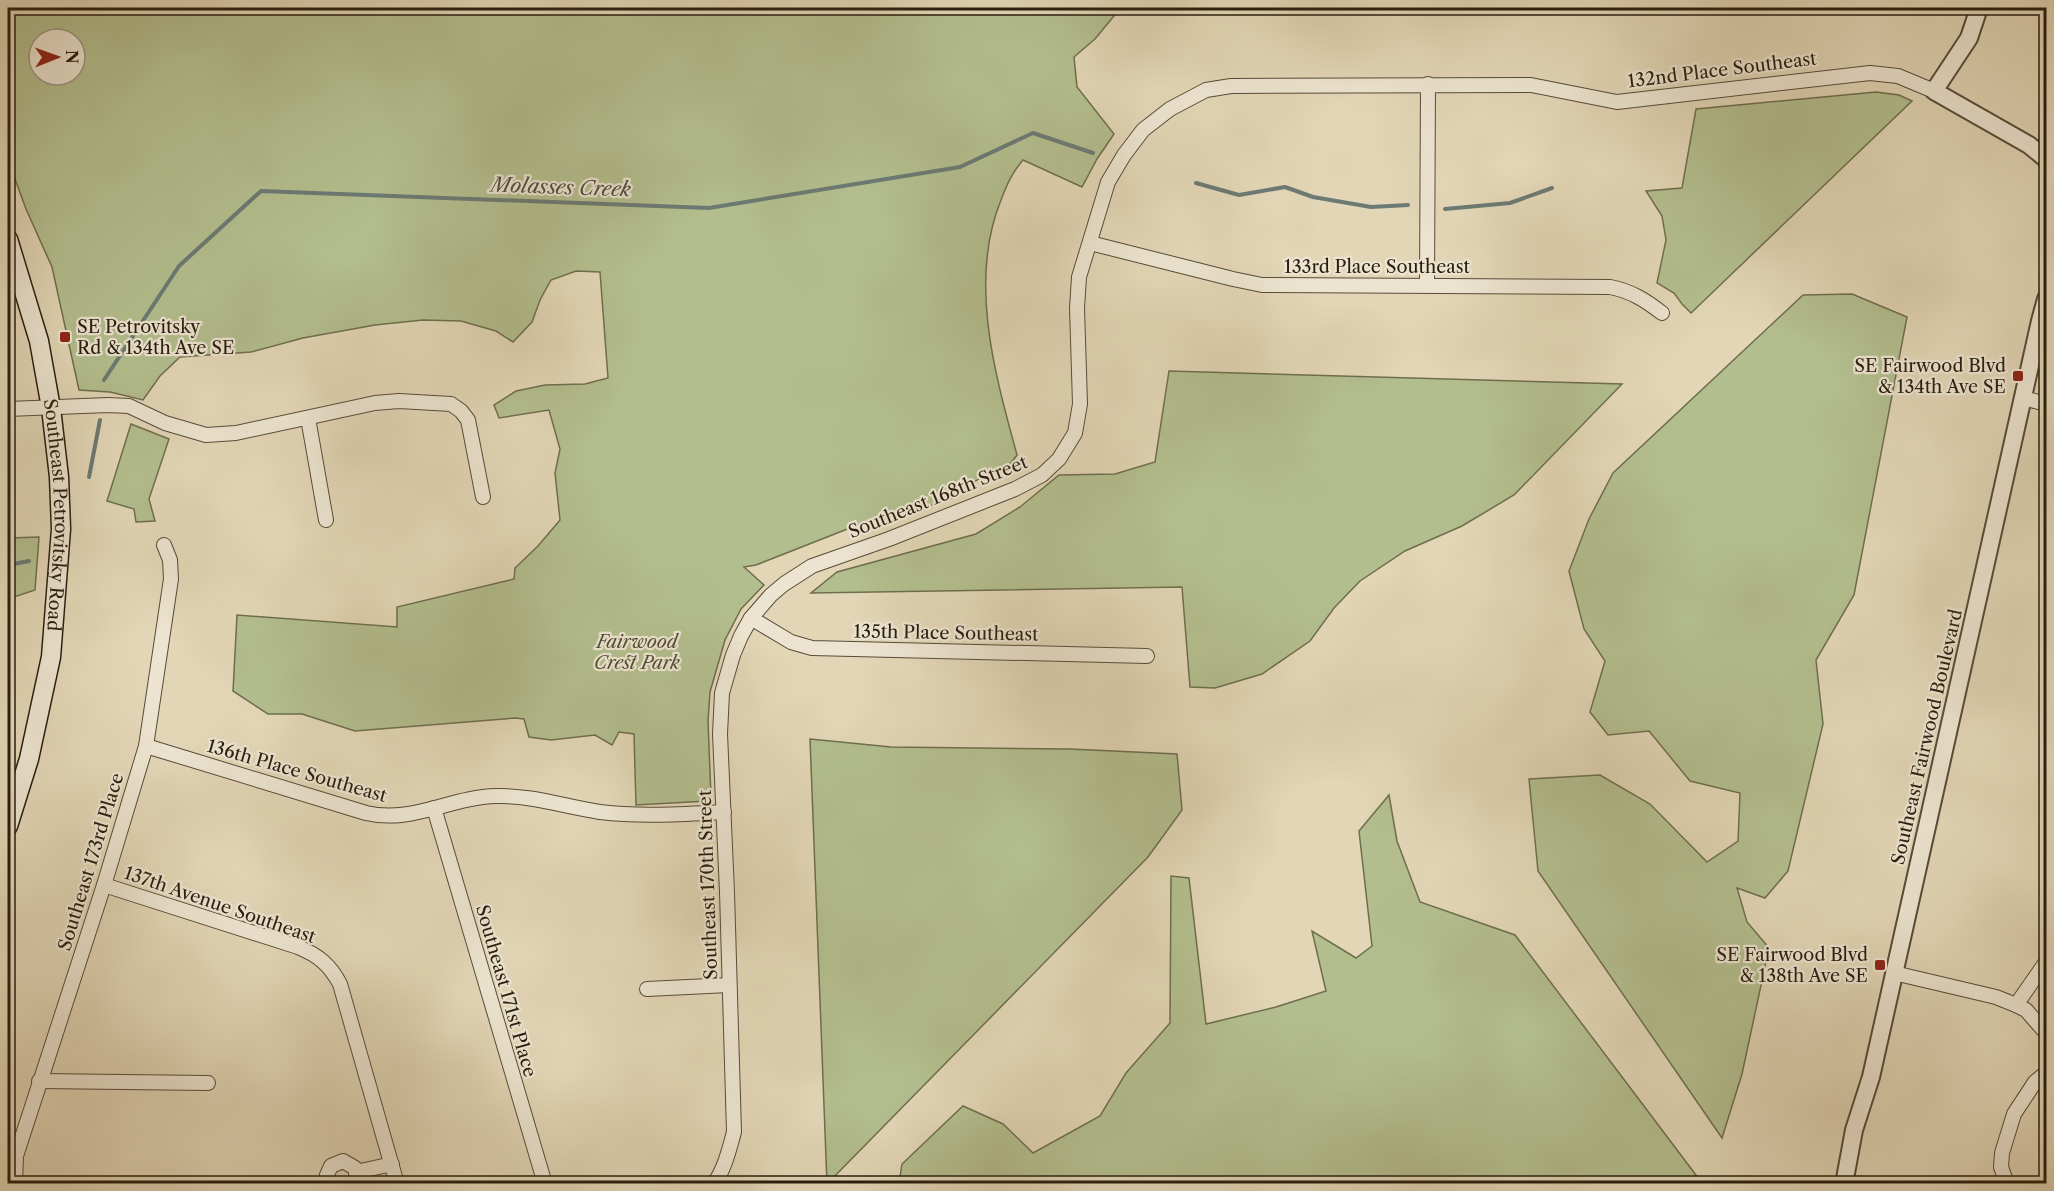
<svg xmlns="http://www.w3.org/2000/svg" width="2054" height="1191" viewBox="0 0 2054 1191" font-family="'Libre Caslon Text',serif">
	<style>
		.green { fill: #b3be8e; stroke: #6e6e4e; stroke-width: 1.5; fill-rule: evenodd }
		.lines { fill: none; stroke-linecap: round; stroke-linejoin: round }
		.stream { stroke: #6c7a74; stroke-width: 4 }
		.minor-casing { stroke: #574c39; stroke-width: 16 }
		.tertiary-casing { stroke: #574c39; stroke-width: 20 }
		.secondary-casing { stroke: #291e0f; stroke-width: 21 }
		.minor { stroke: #ece4d0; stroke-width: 14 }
		.tertiary { stroke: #ece4d0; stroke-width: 16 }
		.secondary { stroke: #ece4d0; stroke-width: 18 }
		.poi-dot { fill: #8f2418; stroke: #ece4d0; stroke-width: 2 }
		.labels { text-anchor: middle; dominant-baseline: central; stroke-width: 4.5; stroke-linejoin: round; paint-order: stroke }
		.street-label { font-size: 18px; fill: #291e0f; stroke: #ece4d0 }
		.poi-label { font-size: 18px; fill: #291e0f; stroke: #ece4d0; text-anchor: end }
		.park-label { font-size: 18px; font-style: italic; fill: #524e35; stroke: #ece4d0 }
		.water-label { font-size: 20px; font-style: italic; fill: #4a4c42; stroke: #ece4d0 }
	</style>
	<rect width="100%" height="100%" fill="#e2d6b6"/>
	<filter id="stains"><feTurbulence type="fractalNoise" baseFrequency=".00333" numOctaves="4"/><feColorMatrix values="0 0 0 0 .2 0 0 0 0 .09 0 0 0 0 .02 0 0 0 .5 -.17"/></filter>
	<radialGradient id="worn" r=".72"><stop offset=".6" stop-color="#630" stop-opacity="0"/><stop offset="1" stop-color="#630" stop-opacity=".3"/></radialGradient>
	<g class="green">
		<path d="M 8,8 L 1155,8 L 1155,12 L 1118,11 L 1095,39 L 1074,57 L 1077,87 L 1114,134 L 1097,159 L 1082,187 L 1023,160 C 1012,173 1007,184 1001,200 C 968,281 995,374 1017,455 L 1008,467 L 983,476 L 950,499 L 911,512 L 855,526 L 756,565 L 744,567 L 764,585 L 741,609 L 725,640 L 710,692 L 708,721 L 711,797 L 708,801 L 636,805 L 634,734 L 619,732 L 612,745 L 595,735 L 551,740 L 529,737 L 524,719 L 515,718 L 355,731 L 302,714 L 268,714 L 233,691 L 237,615 L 397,627 L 397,607 L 514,579 L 515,568 L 538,546 L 560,520 L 555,473 L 560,449 L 549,410 L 499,418 L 494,405 L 516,391 L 545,385 L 585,384 L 608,378 L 600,272 L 576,271 L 551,280 L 540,300 L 532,322 L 513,342 L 496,331 L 461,321 L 423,320 L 375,325 L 303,338 L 251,352 L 180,357 L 160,376 L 143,400 L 110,392 L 79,390 L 52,267 L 26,209 L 8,160 ZM 39,39 L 75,39 L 75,75 L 39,75 Z"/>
		<polygon points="1876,92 1899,95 1912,101 1691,313 1682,304 1674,293 1657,283 1666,240 1662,216 1646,191 1682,188 1696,109"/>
		<polygon points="1852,294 1907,317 1854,595 1816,660 1823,724 1788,871 1765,898 1737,888 1747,922 1769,948 1742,1074 1722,1138 1538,871 1529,779 1600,775 1650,804 1707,862 1738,841 1740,793 1690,781 1649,731 1608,735 1590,712 1605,661 1584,629 1569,571 1589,519 1613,473 1803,295"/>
		<polygon points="1169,371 1622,384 1514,495 1462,526 1405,551 1360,581 1334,608 1310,641 1262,674 1215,688 1190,687 1182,587 811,593 837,572 976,534 1020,507 1059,475 1115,474 1155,462"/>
		<polygon points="131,424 169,439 149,499 155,521 136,522 134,509 107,501"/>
		<polygon points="39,537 35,590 8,599 8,538"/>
		<polygon points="810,739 891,747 1070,749 1177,754 1182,810 1148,857 827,1184"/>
		<polygon points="1389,795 1397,841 1420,902 1515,935 1702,1183 899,1183 902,1164 963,1106 1003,1124 1033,1153 1100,1116 1126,1073 1170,1023 1171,876 1189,878 1206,1024 1276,1007 1326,991 1312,931 1356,958 1372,946 1359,831"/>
	</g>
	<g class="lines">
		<g class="stream">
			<polyline points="1196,183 1239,195 1285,187 1313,197 1371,207 1408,205"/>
			<polyline points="1445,209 1510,203 1552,188"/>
			<polyline points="104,380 179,266 261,191 709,208 960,167 1033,133 1093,153"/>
			<polyline points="89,477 100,420"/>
			<polyline points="8,565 29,561"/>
		</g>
		<defs>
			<g id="minor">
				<path d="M 1090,243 L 1233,279 L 1262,285 L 1610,287 C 1631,291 1645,300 1662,313"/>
				<polyline points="1427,285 1428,84"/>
				<polyline points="2023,398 2046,404"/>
				<polyline points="8,409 108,405 129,406 165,423 206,435 236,433 375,403 399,401 451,404 461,411 468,420 483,497"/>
				<polyline points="308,418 326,520"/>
				<polyline points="751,618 791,642 812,648 1147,656"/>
				<path d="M 146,746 L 366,813 C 411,824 451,797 496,796 C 531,795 566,807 600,812 C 641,817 683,814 724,812"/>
				<polyline points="434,808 545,1184"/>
				<path d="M 104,885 L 298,947 C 318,955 330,965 340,984 L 397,1184"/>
				<polyline points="1894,973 1996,997 2016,1005 2026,1010 2046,1033"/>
				<polyline points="647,989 729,985"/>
				<polyline points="2016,1005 2046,962"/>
				<polyline points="39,1081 208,1083"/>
				<polyline points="356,1172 392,1164"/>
				<polyline points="15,1184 16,1156 104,885 146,746 171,579 170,560 164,545"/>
				<polyline points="329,1184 327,1175 331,1166 343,1161 355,1168 357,1178 355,1184"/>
				<path d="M 714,1184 C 725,1168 729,1150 734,1132 L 727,892 L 720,734 L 722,693 L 733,655 L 741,636 L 751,618 L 771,595 L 784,584 L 812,566 L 889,539 L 1015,489 L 1042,475 L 1059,459 L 1075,433 L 1080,404 L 1077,308 L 1079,277 L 1108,182 L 1124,155 L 1143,130 L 1170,109 L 1206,90 L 1231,86 L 1531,85 L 1617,102 L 1870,73 L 1898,76 L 1934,91"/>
				<polyline points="2007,1184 2001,1167 2002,1153 2014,1114 2035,1082 2046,1073"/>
			</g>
			<g id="tertiary">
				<polyline points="1979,8 1969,38 1934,91 2029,145 2046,159"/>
				<polyline points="1844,1184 1854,1130 1871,1077 2040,321 2046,299"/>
			</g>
			<g id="secondary">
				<path id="s1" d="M 8,239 L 39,341 L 51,408 L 59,477 L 61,529 L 51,657 L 29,759 L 8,826"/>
			</g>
		</defs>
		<use href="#minor" class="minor-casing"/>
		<use href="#tertiary" class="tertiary-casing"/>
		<use href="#secondary" class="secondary-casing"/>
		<use href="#minor" class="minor"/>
		<use href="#tertiary" class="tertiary"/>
		<use href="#secondary" class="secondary"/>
	</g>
	<g class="poi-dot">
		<rect x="59" y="331" width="12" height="12" rx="3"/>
		<rect x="2012" y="370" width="12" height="12" rx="3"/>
		<rect x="1874" y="959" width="12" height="12" rx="3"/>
	</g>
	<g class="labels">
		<g class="street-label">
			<text transform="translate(1722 70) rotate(-7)">132nd Place Southeast</text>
			<text x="1377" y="267">133rd Place Southeast</text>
			<text transform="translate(938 497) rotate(-22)">Southeast 168th Street</text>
			<text stroke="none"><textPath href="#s1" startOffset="282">Southeast Petrovitsky Road</textPath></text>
			<text transform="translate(946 633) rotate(1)">135th Place Southeast</text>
			<text transform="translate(1927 737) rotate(-77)">Southeast Fairwood Boulevard</text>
			<text transform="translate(297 771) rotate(16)">136th Place Southeast</text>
			<text transform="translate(91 862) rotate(-73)">Southeast 173rd Place</text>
			<text transform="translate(708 885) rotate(-92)">Southeast 170th Street</text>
			<text transform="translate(220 905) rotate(19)">137th Avenue Southeast</text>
			<text transform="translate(506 991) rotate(74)">Southeast 171st Place</text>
		</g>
		<g class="poi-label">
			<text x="77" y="327" text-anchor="start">SE Petrovitsky<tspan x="77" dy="21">Rd &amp; 134th Ave SE</tspan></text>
			<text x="2006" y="366">SE Fairwood Blvd<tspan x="2006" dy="21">&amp; 134th Ave SE</tspan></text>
			<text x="1868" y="955">SE Fairwood Blvd<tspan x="1868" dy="21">&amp; 138th Ave SE</tspan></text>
		</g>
		<g class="park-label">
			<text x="637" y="642">Fairwood<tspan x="637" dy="21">Crest Park</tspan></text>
		</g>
		<g class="water-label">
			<text transform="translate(561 187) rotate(2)">Molasses Creek</text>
		</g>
	</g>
	<rect width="2054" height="1191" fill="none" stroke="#e2d6b6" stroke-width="30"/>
	<rect x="9" y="9" width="2036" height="1173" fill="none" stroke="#291e0f" stroke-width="3"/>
	<rect x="15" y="15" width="2024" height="1161" fill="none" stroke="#291e0f" stroke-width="1.5"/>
	<g transform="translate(57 57) rotate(89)"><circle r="28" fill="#ece4d0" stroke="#9e9583" stroke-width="1.5"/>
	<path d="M0-4.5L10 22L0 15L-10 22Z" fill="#8f2418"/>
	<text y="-9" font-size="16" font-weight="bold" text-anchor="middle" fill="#291e0f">N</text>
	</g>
	<rect width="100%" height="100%" filter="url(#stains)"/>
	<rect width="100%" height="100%" fill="url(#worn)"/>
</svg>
